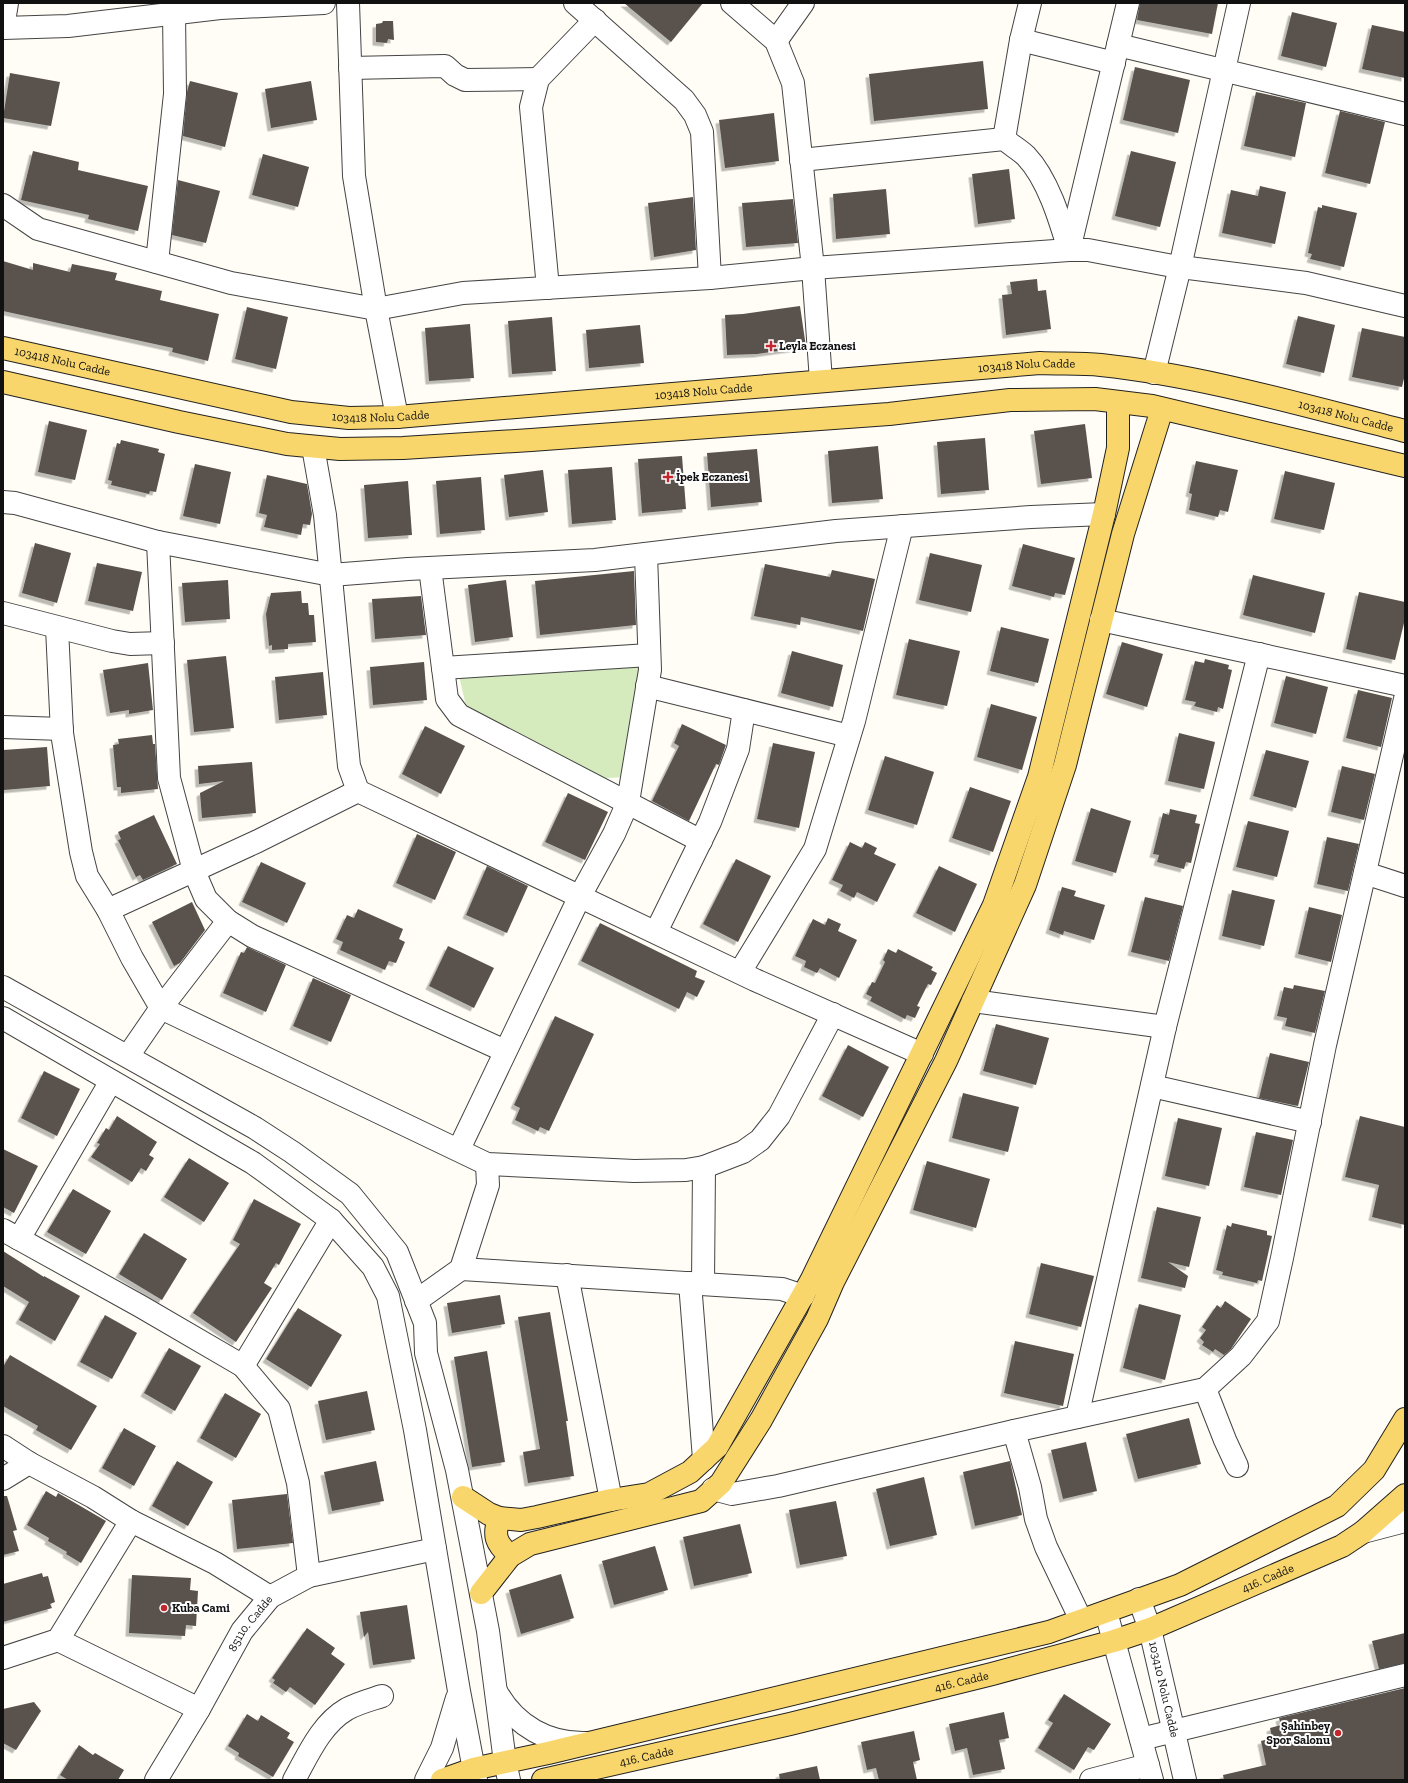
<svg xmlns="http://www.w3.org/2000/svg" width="1408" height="1783" viewBox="0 0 1408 1783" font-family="'Zilla Slab',serif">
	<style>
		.green { fill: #d5ebbd }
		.building { fill: #5a524d; filter: url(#shadow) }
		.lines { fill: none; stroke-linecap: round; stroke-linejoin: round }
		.minor-casing { stroke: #444; stroke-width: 24 }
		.major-casing { stroke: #222; stroke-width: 24 }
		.minor { stroke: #fff; stroke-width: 22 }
		.major { stroke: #f9d66b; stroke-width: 22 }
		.poi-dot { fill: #c4262e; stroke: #fff; stroke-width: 1.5 }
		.labels { text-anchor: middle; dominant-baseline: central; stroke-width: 4; stroke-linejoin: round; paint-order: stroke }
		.poi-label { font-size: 12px; font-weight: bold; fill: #111; stroke: #fff; text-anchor: start }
		.street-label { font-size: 12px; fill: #111; stroke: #fff }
	</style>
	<defs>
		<filter id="shadow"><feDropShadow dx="-3.5" dy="3.5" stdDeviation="0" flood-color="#0004"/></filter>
	</defs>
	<rect width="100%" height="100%" fill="#fffdf5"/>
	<polygon class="green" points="640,666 627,777 607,778 591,775 467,710 459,676"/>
	<g class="building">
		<polygon points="624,3 703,3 671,42"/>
		<polygon points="1140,3 1218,3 1212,34 1137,20"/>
		<polygon points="1292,12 1337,23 1326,67 1281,56"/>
		<polygon points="383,21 393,21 394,40 388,39 387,43 376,42 376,24 382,23"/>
		<polygon points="1372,25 1405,32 1405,78 1362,69"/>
		<polygon points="983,61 988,109 874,121 869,74"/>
		<polygon points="1135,67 1190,80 1178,133 1123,120"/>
		<polygon points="10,73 60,82 51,126 3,118"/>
		<polygon points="190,81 238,93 225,147 183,136 187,92"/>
		<polygon points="311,81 317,120 271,128 265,89"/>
		<polygon points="1256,92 1306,103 1295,157 1244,146"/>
		<polygon points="1340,111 1385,122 1370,184 1325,173"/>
		<polygon points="774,113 779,161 725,168 719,120"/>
		<polygon points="33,151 79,162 78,170 148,186 138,231 88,219 89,215 21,200"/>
		<polygon points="1131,151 1176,162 1160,227 1115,216"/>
		<polygon points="263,154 309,167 298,207 252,195"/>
		<polygon points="1009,169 1015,219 978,224 972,174"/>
		<polygon points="178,180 220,191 206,243 172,235"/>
		<polygon points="1260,186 1286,192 1275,244 1222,233 1231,190 1258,196"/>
		<polygon points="886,189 890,234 836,239 833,194"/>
		<polygon points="693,197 696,250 654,257 648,203"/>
		<polygon points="793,199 798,243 746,247 742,203"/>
		<polygon points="1322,205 1357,213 1344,267 1310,259 1312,254 1308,253 1318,207 1322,208"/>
		<polygon points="3,261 33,270 33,263 70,272 72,264 117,273 115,280 162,291 160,300 219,314 208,361 172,352 173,348 3,311"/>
		<polygon points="1037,279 1038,291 1046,290 1051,329 1006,335 1002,295 1012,294 1010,282"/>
		<polygon points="800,306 806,347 757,354 727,355 725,315 743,314"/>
		<polygon points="247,307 288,317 276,369 235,359"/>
		<polygon points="1298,316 1335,325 1324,373 1286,364"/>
		<polygon points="552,317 556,371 512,374 508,321"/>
		<polygon points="470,324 474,378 429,381 425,328"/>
		<polygon points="640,325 644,363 589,368 586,330"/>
		<polygon points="1362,328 1405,337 1405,374 1402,387 1352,377"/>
		<polygon points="49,421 87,430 75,480 38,472"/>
		<polygon points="1085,424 1092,478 1041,484 1034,431"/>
		<polygon points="985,438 989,490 941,494 937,442"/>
		<polygon points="121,440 159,449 158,452 165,454 156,492 150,491 149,494 111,485 112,481 108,480 117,443 120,444"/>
		<polygon points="878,446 883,499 832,503 828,451"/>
		<polygon points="757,449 762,502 711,507 707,453"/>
		<polygon points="682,456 686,509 642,513 638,459"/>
		<polygon points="1196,461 1238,470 1228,512 1220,510 1218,517 1189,510 1192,494 1189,493"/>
		<polygon points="195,464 231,472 220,524 183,516"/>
		<polygon points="612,467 616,520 572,524 568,470"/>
		<polygon points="543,470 548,512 509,517 504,475"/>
		<polygon points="1285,471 1335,483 1324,530 1274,519"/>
		<polygon points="267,475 307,484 312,514 310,525 303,524 301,535 264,527 267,515 259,513"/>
		<polygon points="481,477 485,530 440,534 436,481"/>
		<polygon points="408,481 412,535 368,538 364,485"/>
		<polygon points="35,543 71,553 57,603 22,593"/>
		<polygon points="1023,544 1075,558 1065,595 1055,593 1054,597 1012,586"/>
		<polygon points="930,553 982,565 971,612 919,600"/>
		<polygon points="97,563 142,572 133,611 88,601"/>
		<polygon points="765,564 830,577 832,570 875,579 863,631 801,617 800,625 754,616"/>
		<polygon points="634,571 636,625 540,635 535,581"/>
		<polygon points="1253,575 1325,593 1315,633 1243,615"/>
		<polygon points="228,580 230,619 185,622 182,583"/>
		<polygon points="506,580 513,637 475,642 468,585"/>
		<polygon points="301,591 302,603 308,603 309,615 314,615 316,642 288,644 288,649 272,650 272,645 269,646 266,614 271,593"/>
		<polygon points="1359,592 1405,602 1405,619 1395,660 1346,649"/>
		<polygon points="421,596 426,635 375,639 372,599"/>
		<polygon points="1001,627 1049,639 1038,683 990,671"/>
		<polygon points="909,639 960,651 947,706 896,695"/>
		<polygon points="1122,642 1163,654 1147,707 1106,694"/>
		<polygon points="792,651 843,665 833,707 781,693"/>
		<polygon points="226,656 234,728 194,732 187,660"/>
		<polygon points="1205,659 1229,665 1228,669 1232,670 1223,709 1218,707 1217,712 1194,706 1196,702 1185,700 1195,661 1204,663"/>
		<polygon points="424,662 427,700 373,705 370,667"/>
		<polygon points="148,663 153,710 129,714 129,710 110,713 103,670"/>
		<polygon points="323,672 327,715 279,720 275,677"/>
		<polygon points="1286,676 1328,687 1316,734 1274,723"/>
		<polygon points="1358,690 1392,698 1381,747 1346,738"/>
		<polygon points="991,704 1037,717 1022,770 977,757"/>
		<polygon points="682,724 726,745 719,765 716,764 689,821 652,801 679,746 674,743"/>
		<polygon points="425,726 465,746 441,794 402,774"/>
		<polygon points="1179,733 1215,742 1204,789 1168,781"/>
		<polygon points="152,735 153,744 155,744 158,789 121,793 121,787 117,787 113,745 119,744 118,739"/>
		<polygon points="773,743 815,752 799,828 757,819"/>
		<polygon points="47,747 50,786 4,790 3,750"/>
		<polygon points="1266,750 1309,761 1296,808 1253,796"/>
		<polygon points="885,756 934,772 917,825 868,810"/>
		<polygon points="252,762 256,813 202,818 200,793 224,781 199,784 198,766"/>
		<polygon points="1342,766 1375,774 1364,820 1331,812"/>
		<polygon points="970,787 1011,801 993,852 952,838"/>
		<polygon points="568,793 608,812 585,860 545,842"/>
		<polygon points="1091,808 1131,821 1116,873 1075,861"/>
		<polygon points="1170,809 1197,815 1195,823 1200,824 1191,863 1186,862 1184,869 1157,862 1159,855 1153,854 1163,813 1169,815"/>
		<polygon points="154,815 177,864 143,880 140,875 136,877 118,840 121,839 118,832"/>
		<polygon points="1248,821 1289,831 1277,877 1236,867"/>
		<polygon points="417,834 456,852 435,900 396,883"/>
		<polygon points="1327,837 1359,844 1348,891 1317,884"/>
		<polygon points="850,842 862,848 865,842 877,848 874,854 896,864 877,902 857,892 854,898 840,891 843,885 832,880"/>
		<polygon points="736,859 771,876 738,942 703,924"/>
		<polygon points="261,862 306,883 287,923 242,902"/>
		<polygon points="487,866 528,886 507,933 466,915"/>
		<polygon points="939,866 977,884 955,932 916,913"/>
		<polygon points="1062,887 1076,891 1074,896 1105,905 1094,940 1064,931 1063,935 1049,930"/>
		<polygon points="1232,890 1275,900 1264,946 1222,936"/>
		<polygon points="1145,897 1183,906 1169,961 1131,952"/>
		<polygon points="192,902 205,930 180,963 174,966 152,922"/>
		<polygon points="1309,907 1342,915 1331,962 1298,954"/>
		<polygon points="358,909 403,929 399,939 405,942 396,963 389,961 385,970 340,950 343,942 336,939 347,915 354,918"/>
		<polygon points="828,918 841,924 838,931 857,940 839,978 820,968 817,973 804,967 806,961 795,956 813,919 825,925"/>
		<polygon points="600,923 697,971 695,977 705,981 697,997 687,992 679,1009 581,961"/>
		<polygon points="448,946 494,968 474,1008 429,986"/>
		<polygon points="247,947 286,965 266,1012 223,993 241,952 244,953"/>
		<polygon points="888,949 896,953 898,949 933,967 931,970 937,973 931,985 928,984 917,1006 920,1007 915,1018 907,1015 905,1019 870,1001 872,997 866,994 872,982 875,983 885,962 883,960"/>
		<polygon points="313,978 351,995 331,1042 293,1026"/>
		<polygon points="1294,985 1325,991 1315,1033 1285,1026 1287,1018 1277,1016 1284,987 1293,989"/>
		<polygon points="555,1016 594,1034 549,1131 540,1127 538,1131 515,1120 520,1108 514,1105"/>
		<polygon points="996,1024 1049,1038 1036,1085 983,1071"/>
		<polygon points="848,1045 889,1067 863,1117 822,1096"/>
		<polygon points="1270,1053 1309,1062 1298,1106 1259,1098"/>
		<polygon points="44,1071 80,1089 57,1136 21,1118"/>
		<polygon points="963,1093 1019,1107 1008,1152 952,1138"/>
		<polygon points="117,1116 157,1142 149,1155 154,1158 146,1171 141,1168 132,1182 91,1157 100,1144 97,1143 106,1128 109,1130"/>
		<polygon points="1360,1116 1405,1127 1405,1225 1372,1217 1379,1185 1345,1177"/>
		<polygon points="1178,1118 1222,1128 1209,1186 1165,1176"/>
		<polygon points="1256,1132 1293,1140 1281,1195 1244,1187"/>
		<polygon points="3,1149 38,1166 14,1213 3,1207"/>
		<polygon points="189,1158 229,1183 204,1222 164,1197"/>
		<polygon points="927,1161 990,1179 976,1228 913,1210"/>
		<polygon points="73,1189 111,1211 86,1254 47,1232"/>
		<polygon points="254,1199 301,1224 279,1265 276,1263 264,1283 272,1288 236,1342 193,1313 240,1244 233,1240"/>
		<polygon points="1157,1207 1201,1217 1189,1267 1168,1262 1188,1276 1185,1288 1141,1278"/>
		<polygon points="1232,1223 1267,1231 1267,1235 1272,1236 1262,1281 1258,1280 1257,1283 1222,1275 1223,1272 1216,1270 1227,1225 1231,1227"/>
		<polygon points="144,1233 187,1259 162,1300 119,1274"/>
		<polygon points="3,1251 44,1277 44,1276 80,1296 55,1341 19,1320 29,1302 3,1286"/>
		<polygon points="1041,1263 1094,1276 1081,1327 1029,1314"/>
		<polygon points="500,1295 505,1324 452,1333 447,1303"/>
		<polygon points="1225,1301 1251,1319 1231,1349 1224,1355 1215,1349 1213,1352 1202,1345 1204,1342 1200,1338 1206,1330 1202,1327 1217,1305 1221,1308"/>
		<polygon points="1139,1304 1181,1315 1165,1380 1123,1368"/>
		<polygon points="298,1308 342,1335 311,1387 266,1359"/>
		<polygon points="550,1312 568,1421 566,1421 574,1476 528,1483 523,1452 540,1449 518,1317"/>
		<polygon points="105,1315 137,1333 112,1379 80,1362"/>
		<polygon points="1015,1341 1074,1354 1063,1406 1004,1393"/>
		<polygon points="169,1348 201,1366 175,1411 144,1393"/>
		<polygon points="487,1351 505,1462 472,1467 454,1357"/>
		<polygon points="10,1355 97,1406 71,1450 36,1430 38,1426 3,1406 3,1367"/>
		<polygon points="367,1391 375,1430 326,1440 318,1401"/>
		<polygon points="225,1393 261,1414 236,1458 200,1438"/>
		<polygon points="1189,1418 1201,1464 1138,1479 1126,1434"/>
		<polygon points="124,1428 156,1446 134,1486 102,1468"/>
		<polygon points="1086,1442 1097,1491 1063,1499 1051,1450"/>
		<polygon points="177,1461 213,1482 188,1526 152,1506"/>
		<polygon points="376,1461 384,1501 332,1511 324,1472"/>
		<polygon points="1010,1461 1022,1515 975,1526 963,1472"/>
		<polygon points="924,1477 937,1535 890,1546 876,1489"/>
		<polygon points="46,1491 56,1497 58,1493 106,1521 81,1563 66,1554 67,1552 48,1541 49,1538 27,1525"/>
		<polygon points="287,1494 293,1543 237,1549 232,1500"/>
		<polygon points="3,1496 7,1496 17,1530 13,1531 19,1551 3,1555"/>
		<polygon points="836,1501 847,1556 800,1565 789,1510"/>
		<polygon points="740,1524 752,1573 694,1586 683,1537"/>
		<polygon points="655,1546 668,1590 614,1605 602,1561"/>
		<polygon points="42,1573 43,1577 48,1576 55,1602 50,1604 52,1608 3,1622 3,1584"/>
		<polygon points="561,1574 574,1618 521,1634 509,1590"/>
		<polygon points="132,1575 191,1578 190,1590 198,1591 196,1626 186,1625 185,1636 129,1633"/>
		<polygon points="407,1605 415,1659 373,1665 368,1632 364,1637 360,1612"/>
		<polygon points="307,1628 335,1648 331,1654 345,1664 315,1705 290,1687 286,1692 273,1683 275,1680 272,1678"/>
		<polygon points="1405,1633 1405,1663 1379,1669 1372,1641"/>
		<polygon points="1405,1688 1405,1780 1224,1780 1223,1775 1266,1765 1261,1741 1272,1738 1270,1728 1281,1725 1279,1718"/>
		<polygon points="1064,1694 1111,1724 1094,1750 1088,1747 1074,1770 1038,1748 1053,1723 1048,1720"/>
		<polygon points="34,1702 41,1711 16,1750 3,1743 3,1709"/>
		<polygon points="1004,1712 1009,1738 999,1740 1005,1769 973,1775 967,1748 955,1751 949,1724"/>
		<polygon points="247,1714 258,1721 261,1715 290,1733 287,1738 294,1742 273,1777 238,1756 239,1753 228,1746"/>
		<polygon points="914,1731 920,1760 913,1762 917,1780 879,1780 876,1768 867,1770 861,1742"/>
		<polygon points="79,1745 93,1755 95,1753 124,1770 118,1780 68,1780 60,1775"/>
		<polygon points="817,1766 820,1780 780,1780 779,1774"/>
	</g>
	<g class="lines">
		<defs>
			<g id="minor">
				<polyline points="348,3 354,176 376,309 397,417"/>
				<polyline points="575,3 684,100 695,115 702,132 710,278"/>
				<polyline points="732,3 776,41 793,83 813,268 821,381"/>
				<polyline points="3,28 68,26 220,8 324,3"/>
				<polyline points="3,28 7,3"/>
				<polyline points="1021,40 1114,63"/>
				<polyline points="776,41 803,3"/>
				<polyline points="1118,45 1405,114"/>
				<polyline points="350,68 445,66 455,75 465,80 538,79"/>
				<polyline points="1004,139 1021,40 1030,3"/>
				<path d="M 801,160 L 1004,139 C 1011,145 1020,150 1026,156 C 1048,179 1060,220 1069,250"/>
				<polyline points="3,205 38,229 231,283 376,309 463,293 710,278 813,268 1069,250 1088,250 1173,266 1306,283 1405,306"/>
				<polyline points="1069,250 1128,3"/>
				<polyline points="157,262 175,94 174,13"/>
				<polyline points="548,288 531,107 538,79 595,20"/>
				<polyline points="1154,373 1180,267 1239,3"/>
				<polyline points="313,447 325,515 349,766 358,791 755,980 922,1054"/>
				<polyline points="3,502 15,503 158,542 331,575 408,569 595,560 836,531 1031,517 1104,514"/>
				<polyline points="158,542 169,778 194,871 206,899 228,921 252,936 505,1051"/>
				<polyline points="430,568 447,699 459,715 701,841"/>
				<polyline points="3,613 112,641 130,644 163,643"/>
				<polyline points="1101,620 1405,686"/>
				<polyline points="57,628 62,733 81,852 87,876 108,910 132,958 161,1008 487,1164 634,1171 686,1170 704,1167 743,1152 760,1140 779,1116 833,1014"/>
				<polyline points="443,668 649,655"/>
				<polyline points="647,686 849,736"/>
				<polyline points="3,727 62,729"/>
				<polyline points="1365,873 1405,886"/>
				<polyline points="108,910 258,841 358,791"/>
				<polyline points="656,932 710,822 738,749 744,710"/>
				<polyline points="740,972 815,849 854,721 902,526"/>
				<polyline points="3,987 255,1128 292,1152 350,1194 397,1252 425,1323 426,1353 457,1470 488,1631 505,1762 509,1780"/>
				<polyline points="973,1001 1165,1027"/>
				<polyline points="3,1018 253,1163 331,1220 373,1267 388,1296 415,1430 459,1691 476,1780"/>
				<polyline points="128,1056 161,1008 228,921"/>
				<polyline points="1152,1086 1310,1122"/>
				<polyline points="459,1149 580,896 614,834 628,802 650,670 646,554"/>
				<polyline points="3,1230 140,1306 243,1366 279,1409 298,1483 309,1576"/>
				<polyline points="19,1239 111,1081"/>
				<polyline points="461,1269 782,1289 803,1296"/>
				<polyline points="567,1275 611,1500"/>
				<polyline points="690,1283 704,1459"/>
				<polyline points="703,1284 704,1167"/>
				<polyline points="416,1301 461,1269 488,1185 487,1164"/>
				<polyline points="243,1366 331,1220"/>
				<polyline points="1205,1389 1225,1440 1237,1466"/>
				<polyline points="1077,1417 1165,1027 1259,654"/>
				<polyline points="1014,1431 1030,1487 1036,1519 1046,1547 1081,1620"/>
				<polyline points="3,1446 29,1463 93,1497 131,1521 215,1563 270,1597"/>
				<polyline points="3,1479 29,1463"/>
				<polyline points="713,1489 732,1494 778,1486 1014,1431 1205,1389 1241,1356 1268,1321 1282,1258 1325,1045 1405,699"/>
				<polyline points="1363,1532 1405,1521"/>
				<path id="s1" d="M 1139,1599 L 1150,1629 L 1185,1780"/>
				<polyline points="1106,1612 1152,1780"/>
				<polyline points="58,1640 199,1709"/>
				<polyline points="3,1658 58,1640 131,1521"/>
				<path d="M 497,1693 C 516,1726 548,1744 586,1743"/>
				<polyline points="1141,1739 1405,1675"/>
				<path id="s2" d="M 156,1780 L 199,1709 L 242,1631 L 270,1597 L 309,1576 L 435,1549"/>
				<path d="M 294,1780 C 308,1755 321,1724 347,1709 C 358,1703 370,1700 382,1696"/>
				<polyline points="426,1780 442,1748 457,1698"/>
				<polyline points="1091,1780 1148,1765"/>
			</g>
			<g id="major">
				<path id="s3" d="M 3,348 L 291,412 L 349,418 L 397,417 L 1040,363 C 1060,364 1081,363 1101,365 C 1204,376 1305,406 1405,431"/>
				<polyline points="3,382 179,422 287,444 340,449 403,448 531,440 889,414 1010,400 1095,399 1152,406 1405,466"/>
				<polyline points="463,1497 489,1514 499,1518 521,1520 537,1517 611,1500 649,1494 690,1472 717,1447 811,1281 994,905 1039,777 1104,514 1118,448 1118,402"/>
				<path d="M 499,1518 C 493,1536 496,1543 510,1556"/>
				<polyline points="481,1593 510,1556 530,1544 701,1501 721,1483 761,1420 817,1319 833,1282 946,1061 1025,885 1065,765 1123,534 1162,409"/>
				<polyline points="442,1780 473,1769 548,1753 1049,1632 1180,1585 1337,1506 1374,1470 1405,1419"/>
				<path id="s4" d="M 543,1780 L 790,1724 L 992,1674 L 1114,1641 L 1150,1629 L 1342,1546 L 1363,1532 L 1405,1495"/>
			</g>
		</defs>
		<use href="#minor" class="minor-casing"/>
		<use href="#major" class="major-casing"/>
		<use href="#minor" class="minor"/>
		<use href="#major" class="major"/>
	</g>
	<g class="poi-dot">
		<path d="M769 340h4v4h4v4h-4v4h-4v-4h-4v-4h4z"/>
		<path d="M666 471h4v4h4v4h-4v4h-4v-4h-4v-4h4z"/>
		<circle cx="164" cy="1608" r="4"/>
		<circle cx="1338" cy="1733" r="4"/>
	</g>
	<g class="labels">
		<g class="poi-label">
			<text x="779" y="346">Leyla Eczanesi</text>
			<text x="676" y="477">İpek Eczanesi</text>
			<text x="172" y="1608">Kuba Cami</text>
			<text x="1330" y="1726" text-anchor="end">Şahinbey<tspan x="1330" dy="14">Spor Salonu</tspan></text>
		</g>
		<g class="street-label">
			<text stroke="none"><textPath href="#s3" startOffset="61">103418 Nolu Cadde</textPath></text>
			<text stroke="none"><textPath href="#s3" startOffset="1033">103418 Nolu Cadde</textPath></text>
			<text stroke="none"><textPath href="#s3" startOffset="709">103418 Nolu Cadde</textPath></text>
			<text stroke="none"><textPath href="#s3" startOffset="385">103418 Nolu Cadde</textPath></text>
			<text stroke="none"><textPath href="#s3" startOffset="1358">103418 Nolu Cadde</textPath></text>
			<text stroke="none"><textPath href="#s4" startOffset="754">416. Cadde</textPath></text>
			<text stroke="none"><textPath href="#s2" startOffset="183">85110. Cadde</textPath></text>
			<text stroke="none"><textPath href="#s4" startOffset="430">416. Cadde</textPath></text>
			<text stroke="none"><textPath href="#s1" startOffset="94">103410 Nolu Cadde</textPath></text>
			<text stroke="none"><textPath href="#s4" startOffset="106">416. Cadde</textPath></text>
		</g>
	</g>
	<rect width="1408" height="1783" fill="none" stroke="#111111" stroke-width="8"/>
</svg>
